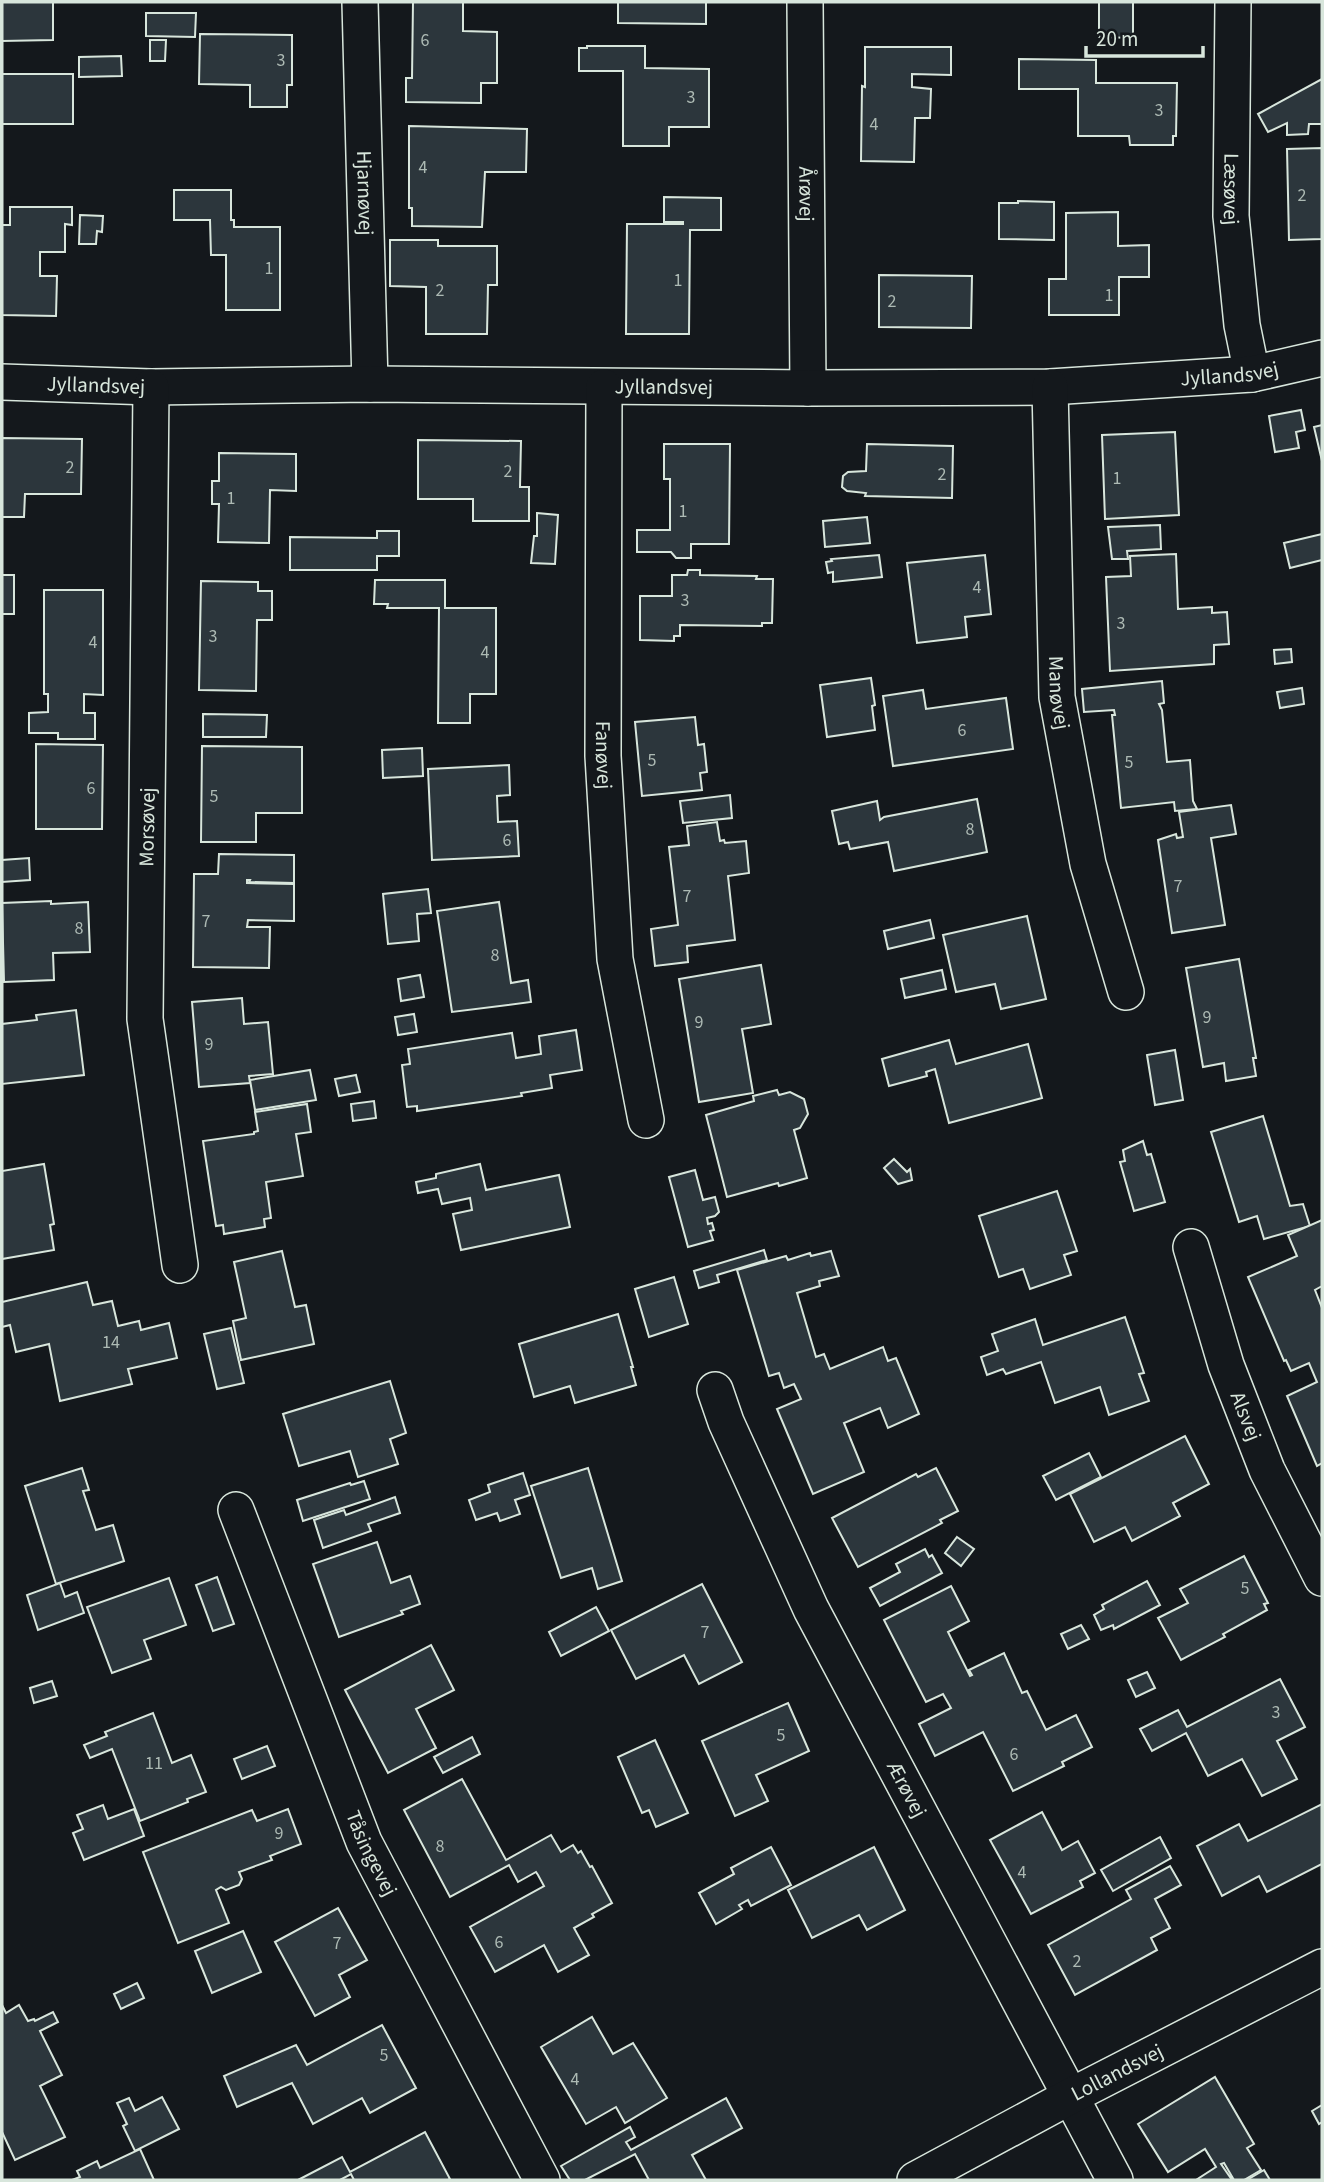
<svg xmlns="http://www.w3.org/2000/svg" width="1324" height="2182" viewBox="0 0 1324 2182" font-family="'Source Sans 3',sans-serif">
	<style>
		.building { fill: #2c363c; stroke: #d8e6dc; stroke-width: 2 }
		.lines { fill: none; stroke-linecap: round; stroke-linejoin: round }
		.minor-casing { stroke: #d8e6dc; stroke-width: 38 }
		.minor { stroke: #14181c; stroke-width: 35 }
		.labels { text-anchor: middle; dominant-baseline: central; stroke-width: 5; stroke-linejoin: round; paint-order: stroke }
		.number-label { font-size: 18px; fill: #adbab4 }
		.street-label { font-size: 21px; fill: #d8e6dc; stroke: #14181c }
	</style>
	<rect width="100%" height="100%" fill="#14181c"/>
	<g class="building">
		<polygon points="2,2 53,2 53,40 2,41"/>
		<polygon points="413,2 463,2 463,31 497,32 497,83 481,83 481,103 406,102 406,78 412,78"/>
		<polygon points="618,2 706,2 706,24 618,23"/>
		<polygon points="1099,2 1133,2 1133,38 1099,37"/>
		<polygon points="146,13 196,13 195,37 146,36"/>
		<polygon points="200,34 292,35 292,85 287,85 287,107 250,107 250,85 199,84"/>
		<polygon points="150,40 166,40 165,61 150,61"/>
		<polygon points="587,46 645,46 645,68 709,69 709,127 669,127 669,146 623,146 623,71 579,71 579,48 587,48"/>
		<polygon points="865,47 951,47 951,75 912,74 912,87 931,89 930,118 915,118 914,162 861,161 862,86 865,87"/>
		<polygon points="121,56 122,76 79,77 79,57"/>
		<polygon points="1019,59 1096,60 1096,83 1177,83 1176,136 1173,136 1173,145 1130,145 1129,136 1078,136 1078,89 1019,89"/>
		<rect x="2" y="74" width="71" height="50"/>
		<polygon points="1322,79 1322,124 1309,124 1308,134 1287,135 1287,123 1268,132 1258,114"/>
		<polygon points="409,126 527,129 526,172 485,172 482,227 412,226 412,208 409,208"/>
		<polygon points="1322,148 1322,239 1289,240 1287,149"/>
		<polygon points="174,190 231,190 231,220 234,220 234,227 280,227 280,310 226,310 226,255 211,255 210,220 174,220"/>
		<polygon points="664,197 721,198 721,230 690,230 689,334 626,334 627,224 683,224 683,222 664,222"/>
		<polygon points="1018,201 1054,202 1054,240 999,239 999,203 1018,203"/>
		<polygon points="10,207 72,207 72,225 65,224 65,252 40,252 40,276 57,276 56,316 2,315 2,225 10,225"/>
		<polygon points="1118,212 1118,246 1149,245 1149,277 1119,277 1119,315 1049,315 1049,279 1066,279 1066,213"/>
		<polygon points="80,215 103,216 102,232 97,231 96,244 79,244"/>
		<polygon points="390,240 438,240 438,246 497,246 497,285 488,285 487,334 426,334 426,287 390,286"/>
		<polygon points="879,275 972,276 971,328 879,327"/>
		<polygon points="1301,410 1305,430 1296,432 1299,448 1275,452 1269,416"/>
		<polygon points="1322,425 1322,461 1314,427"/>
		<polygon points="1175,432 1179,515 1105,519 1102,435"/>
		<polygon points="2,438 82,439 81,494 25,494 24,517 2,517"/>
		<polygon points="418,440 521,441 520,487 529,487 529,521 473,521 473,499 418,499"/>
		<polygon points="664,444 730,444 729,544 691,544 691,558 676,558 671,552 637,552 637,530 670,530 670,479 664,479"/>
		<polygon points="867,444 953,446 952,498 865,496 866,493 847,491 842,487 843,476 848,472 866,471"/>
		<polygon points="219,453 296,454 296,491 270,490 269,543 218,542 219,504 212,504 212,481 219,481"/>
		<polygon points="537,513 558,515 555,564 531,563 534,536 537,536"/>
		<polygon points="867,517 870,543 825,547 823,521"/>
		<polygon points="1160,525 1161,549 1127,551 1128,559 1112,559 1108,527"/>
		<polygon points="377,531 399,531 399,556 377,556 377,570 290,570 290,537 377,538"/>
		<polygon points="1322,534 1322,560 1290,568 1284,543"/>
		<polygon points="1176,554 1178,609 1212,607 1212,613 1227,612 1229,644 1214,645 1214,664 1110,671 1106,577 1131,576 1130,556"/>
		<polygon points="879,555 882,577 833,582 833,572 828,573 826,562 832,561 831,559"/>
		<polygon points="985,555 991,614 965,617 967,637 917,643 907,563"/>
		<polygon points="688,570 700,570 700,575 757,576 756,579 773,579 772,623 762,623 762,626 680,625 680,636 674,636 674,641 640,640 640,596 672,596 672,575 687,575"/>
		<rect x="2" y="575" width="12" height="39"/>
		<polygon points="375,580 445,580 445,608 496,608 496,694 470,694 470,723 438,723 439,608 387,608 388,604 374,604"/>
		<polygon points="201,581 258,582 258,591 272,591 272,620 257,620 256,691 199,690"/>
		<polygon points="44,590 103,590 103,695 84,694 84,713 95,713 95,739 58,739 58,733 29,733 29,713 48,712 48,694 44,694"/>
		<polygon points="1291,649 1292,662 1275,664 1274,650"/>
		<polygon points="871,678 875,705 872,706 875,730 827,737 820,685"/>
		<polygon points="1162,681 1164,703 1159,704 1162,710 1167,762 1190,760 1193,801 1197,809 1175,811 1174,802 1121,808 1112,715 1115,715 1114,710 1084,712 1082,689"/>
		<polygon points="1302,688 1304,704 1280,708 1277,692"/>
		<polygon points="923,690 926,709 1006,698 1013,749 893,766 883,696"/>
		<polygon points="203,714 267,715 266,737 203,737"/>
		<polygon points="695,717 698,745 704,744 707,772 700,773 702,790 642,796 635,722"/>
		<polygon points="36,744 103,745 102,829 36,829"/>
		<polygon points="202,746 302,747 302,813 256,813 256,842 201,842"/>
		<polygon points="422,748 423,776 383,778 382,750"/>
		<polygon points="509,765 510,795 497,796 498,822 517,821 519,856 432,860 428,769"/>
		<polygon points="730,795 732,818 683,823 680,801"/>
		<polygon points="977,799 987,852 894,871 888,842 850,849 848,842 839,844 832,811 877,801 880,820 884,817"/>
		<polygon points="1231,805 1236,834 1211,838 1225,925 1172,933 1158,840 1176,834 1177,838 1183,837 1179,812"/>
		<polygon points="717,822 720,841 724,840 725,843 746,841 749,873 728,876 735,940 687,946 688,962 655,966 651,929 678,925 669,847 689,845 687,826"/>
		<polygon points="219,854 294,855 294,883 249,882 250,880 247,880 247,883 294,884 294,921 248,920 247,927 270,927 269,968 193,967 194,874 218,874"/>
		<polygon points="29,858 30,880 2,882 2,860"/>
		<polygon points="428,889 431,913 417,914 419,941 388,944 383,894"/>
		<polygon points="51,901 51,904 88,902 90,952 53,953 54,980 4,982 2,903"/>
		<polygon points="499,902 511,983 528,980 531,1002 452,1012 437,911"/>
		<polygon points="1027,916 1046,999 1001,1009 995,984 956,992 943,935"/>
		<polygon points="930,920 934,938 888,949 884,931"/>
		<polygon points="1239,959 1256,1058 1253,1058 1256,1076 1226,1081 1224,1063 1203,1067 1186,968"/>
		<polygon points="761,965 771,1024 742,1029 753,1093 699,1102 679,979"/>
		<polygon points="942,970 946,989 905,998 901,979"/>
		<polygon points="420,975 424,997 401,1001 398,979"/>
		<polygon points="242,998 244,1024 268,1022 273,1074 249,1076 250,1083 199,1087 192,1002"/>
		<polygon points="76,1010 84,1075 2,1084 2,1024 37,1020 36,1015"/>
		<polygon points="414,1014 417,1032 398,1035 395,1017"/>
		<polygon points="576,1030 582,1070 550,1075 552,1088 521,1093 522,1096 417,1111 417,1106 407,1107 402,1065 410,1064 408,1049 512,1033 516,1058 541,1054 539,1036"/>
		<polygon points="949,1040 956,1064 1028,1044 1042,1098 949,1123 935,1069 926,1072 927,1076 889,1086 882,1059"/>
		<polygon points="1175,1050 1183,1100 1155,1105 1147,1055"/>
		<polygon points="310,1070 316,1100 255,1110 250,1080"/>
		<polygon points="356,1075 360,1092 339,1096 335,1079"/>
		<polygon points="777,1090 779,1095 790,1092 804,1099 808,1114 800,1128 794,1130 807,1178 779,1186 778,1183 727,1197 706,1115 754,1101 753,1096"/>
		<polygon points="374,1101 376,1118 353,1121 351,1104"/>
		<polygon points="307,1104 311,1132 296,1134 303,1176 266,1182 271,1218 264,1219 265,1227 224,1234 223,1225 216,1226 203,1141 254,1134 254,1132 258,1131 255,1112"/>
		<polygon points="1263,1116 1290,1206 1303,1204 1310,1226 1264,1239 1257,1216 1239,1222 1211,1132"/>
		<polygon points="1143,1141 1147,1155 1151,1154 1165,1202 1134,1211 1120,1162 1125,1161 1123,1150"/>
		<polygon points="894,1159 907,1172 910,1169 912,1180 898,1184 884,1168"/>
		<polygon points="44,1164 54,1224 50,1225 54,1250 2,1259 2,1171"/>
		<polygon points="480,1164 486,1190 559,1175 570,1227 461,1250 453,1214 472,1210 470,1198 442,1204 438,1189 418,1193 416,1182 436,1178 436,1174"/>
		<polygon points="695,1170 703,1200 715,1197 719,1212 715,1216 707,1218 708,1224 712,1223 714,1230 710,1231 713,1240 688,1247 669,1177"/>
		<polygon points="1057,1191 1077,1251 1064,1255 1071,1275 1030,1289 1023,1269 999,1277 979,1216"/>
		<polygon points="1322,1220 1322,1286 1315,1290 1322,1308 1322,1463 1317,1466 1287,1396 1317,1382 1309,1363 1291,1371 1286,1360 1284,1361 1248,1277 1297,1256 1288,1235"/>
		<polygon points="764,1250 767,1260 717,1275 719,1282 699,1288 694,1271"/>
		<polygon points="282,1251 295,1307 306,1305 314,1344 241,1360 233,1321 246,1318 234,1262"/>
		<polygon points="831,1251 839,1276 819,1281 820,1286 797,1293 816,1357 824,1354 830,1369 883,1347 888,1361 896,1358 919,1414 888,1428 880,1408 844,1423 864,1472 813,1494 777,1409 801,1399 794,1384 784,1388 779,1373 769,1376 737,1270 786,1256 788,1260 810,1253 811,1256"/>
		<polygon points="674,1277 688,1324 649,1337 635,1289"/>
		<polygon points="87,1282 93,1305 112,1301 118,1326 139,1321 141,1330 169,1323 177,1358 128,1369 132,1384 60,1401 49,1344 16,1352 10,1325 2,1327 2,1302"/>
		<polygon points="618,1314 633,1367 631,1367 636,1385 575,1403 570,1386 534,1397 519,1344"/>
		<polygon points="1125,1317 1144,1373 1139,1374 1149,1401 1109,1415 1100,1387 1055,1403 1041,1362 1006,1374 1003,1369 987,1375 981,1357 998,1351 992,1334 1035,1319 1043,1345"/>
		<polygon points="231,1328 244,1383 217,1389 204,1334"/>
		<polygon points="390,1381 406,1433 390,1439 398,1464 358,1477 350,1451 299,1466 283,1414"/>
		<polygon points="1185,1436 1209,1484 1173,1503 1180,1516 1132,1541 1125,1527 1094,1542 1070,1494"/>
		<polygon points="1089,1453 1101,1477 1056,1500 1043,1476"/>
		<polygon points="82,1468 89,1490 83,1491 96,1530 113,1525 124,1561 56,1584 25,1486"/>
		<polygon points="588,1468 622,1581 598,1589 592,1568 561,1578 531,1486"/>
		<polygon points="936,1468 958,1511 940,1520 942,1523 858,1567 832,1518 916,1474 918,1477"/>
		<polygon points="523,1473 530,1495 515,1500 520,1514 500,1521 497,1513 476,1520 469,1500 490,1492 488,1485"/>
		<polygon points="364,1481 370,1499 303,1521 297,1500 350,1483 351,1485"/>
		<polygon points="395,1497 400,1513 368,1524 371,1531 323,1548 314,1520 344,1510 346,1515"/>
		<polygon points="957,1537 974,1549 961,1566 945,1553"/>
		<polygon points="377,1542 391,1583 410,1576 420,1604 401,1611 403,1614 339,1637 313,1564"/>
		<polygon points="925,1549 929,1557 932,1555 942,1573 880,1606 870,1588 900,1572 896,1564"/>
		<polygon points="1244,1556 1268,1603 1264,1604 1267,1610 1223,1634 1225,1637 1181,1660 1158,1618 1188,1603 1180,1589"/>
		<polygon points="217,1577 234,1624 213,1631 196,1585"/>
		<polygon points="169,1578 186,1625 144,1640 151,1659 112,1673 87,1607"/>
		<polygon points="1147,1581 1160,1605 1114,1629 1113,1625 1101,1630 1094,1615 1104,1609 1102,1605"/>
		<polygon points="60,1583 65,1597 77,1592 84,1613 38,1630 27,1595"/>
		<polygon points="702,1584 742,1662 699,1684 684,1655 636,1679 611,1630"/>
		<polygon points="951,1586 969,1621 948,1632 970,1676 972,1675 969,1670 1004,1653 1022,1693 1027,1691 1046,1730 1076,1715 1092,1747 1062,1762 1064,1766 1013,1791 983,1732 935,1756 919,1724 951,1708 943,1694 926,1702 884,1620"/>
		<polygon points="596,1607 609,1631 561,1656 549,1632"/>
		<polygon points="1081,1625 1089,1639 1068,1649 1061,1634"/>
		<polygon points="431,1645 454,1690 416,1709 436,1748 388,1773 345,1690"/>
		<polygon points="1147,1672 1155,1688 1136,1697 1128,1680"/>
		<polygon points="1280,1679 1305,1727 1277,1741 1297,1779 1262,1796 1242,1759 1208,1776 1186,1733 1152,1751 1140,1729 1178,1710 1187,1727"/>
		<polygon points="52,1681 57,1696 34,1703 30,1688"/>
		<polygon points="788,1703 809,1751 756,1775 768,1801 735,1816 702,1741"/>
		<polygon points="153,1713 172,1763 191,1755 206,1792 187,1799 188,1802 140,1821 112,1749 90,1758 84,1745 107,1736 105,1732"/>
		<polygon points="472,1737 480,1754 443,1773 434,1757"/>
		<polygon points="655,1740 688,1813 656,1827 649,1810 642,1813 618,1757"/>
		<polygon points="267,1746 275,1766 242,1779 234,1759"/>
		<polygon points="462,1779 506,1860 551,1835 561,1852 573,1845 578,1853 581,1851 590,1867 592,1866 612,1903 592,1914 594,1917 574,1928 589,1955 558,1972 544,1945 495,1972 470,1927 544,1886 538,1875 536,1872 518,1882 509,1865 450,1897 404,1810"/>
		<polygon points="1322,1804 1322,1864 1267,1892 1259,1876 1222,1896 1197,1846 1239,1824 1248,1841"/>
		<polygon points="103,1805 108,1819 134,1809 144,1836 84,1860 73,1833 83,1829 77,1815"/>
		<polygon points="288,1809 301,1844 270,1856 272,1860 239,1872 242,1879 239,1885 226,1890 221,1887 216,1890 229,1923 178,1943 143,1852 252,1810 257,1821"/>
		<polygon points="1042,1812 1062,1850 1078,1841 1095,1873 1080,1881 1083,1887 1031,1914 990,1840"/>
		<polygon points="1160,1837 1171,1858 1113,1891 1101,1870"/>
		<polygon points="771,1847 791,1885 751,1906 748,1900 739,1905 742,1909 716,1924 699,1893 734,1874 731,1868"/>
		<polygon points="874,1847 905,1910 867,1930 859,1915 812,1938 788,1890"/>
		<polygon points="1170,1866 1181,1885 1155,1899 1170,1928 1151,1938 1157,1950 1075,1995 1048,1945 1131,1899 1126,1890"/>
		<polygon points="338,1908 367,1960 339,1975 350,1997 315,2016 275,1942"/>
		<polygon points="243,1931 261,1972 212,1993 195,1951"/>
		<polygon points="137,1983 144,1998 121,2009 114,1994"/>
		<polygon points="2,2005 6,2013 19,2005 28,2021 34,2019 35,2021 53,2012 58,2022 40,2031 62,2075 40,2086 65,2137 15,2160 2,2132"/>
		<polygon points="592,2017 613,2054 633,2043 667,2098 625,2123 616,2107 586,2124 541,2047"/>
		<polygon points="382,2025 416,2088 370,2113 362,2098 313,2124 292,2083 237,2107 224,2076 296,2045 307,2065"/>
		<polygon points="1215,2077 1254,2144 1247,2148 1261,2170 1244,2180 1234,2180 1224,2163 1221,2164 1232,2180 1196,2180 1216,2167 1205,2149 1168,2172 1138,2124"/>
		<polygon points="162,2097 179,2129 135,2151 123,2126 127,2124 117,2103 129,2098 135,2111"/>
		<polygon points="726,2098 742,2128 692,2155 706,2180 649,2180 635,2154 585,2180 570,2180 561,2166 630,2127 635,2137 626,2142 631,2150"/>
		<polygon points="1322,2105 1322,2122 1319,2124 1312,2111"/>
		<polygon points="425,2132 450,2179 448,2180 354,2180 351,2174 340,2180 298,2180 342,2157 350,2172"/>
		<polygon points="140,2149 154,2180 72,2180 80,2177 77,2171 97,2161 100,2168"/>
		<polygon points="1264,2170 1270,2180 1247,2180"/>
	</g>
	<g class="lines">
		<defs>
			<g id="minor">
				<path id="s1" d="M 360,2 L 370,384"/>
				<path id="s2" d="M 805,2 L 808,388"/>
				<path id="s3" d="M 1233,2 L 1231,216 L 1242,325 L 1252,374"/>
				<path id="s4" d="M 2,382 L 151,387 L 370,384 L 808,388 L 1050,387 L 1252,374 L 1322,358"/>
				<polyline points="151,387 145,1019 180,1265"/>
				<path id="s5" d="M 604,387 L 603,756 L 615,959 L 646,1120"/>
				<path id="s6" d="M 1050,387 L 1057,697 L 1088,864 L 1126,992"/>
				<path id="s7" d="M 1191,1247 L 1226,1365 L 1267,1470 L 1322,1578"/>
				<path id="s8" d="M 715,1390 L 726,1422 L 811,1609 L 1115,2180"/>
				<path id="s9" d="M 236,1510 L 364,1842 L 542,2180"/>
				<path id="s10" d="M 915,2180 L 1069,2097 L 1322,1967"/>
			</g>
		</defs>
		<use href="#minor" class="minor-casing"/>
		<use href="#minor" class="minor"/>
	</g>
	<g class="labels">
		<g class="number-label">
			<text x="425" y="40">6</text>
			<text x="281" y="60">3</text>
			<text x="691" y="97">3</text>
			<text x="1159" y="110">3</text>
			<text x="874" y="124">4</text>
			<text x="423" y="167">4</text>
			<text x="1302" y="195">2</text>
			<text x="269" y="268">1</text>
			<text x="678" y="280">1</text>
			<text x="440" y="290">2</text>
			<text x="1109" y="295">1</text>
			<text x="892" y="301">2</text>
			<text x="70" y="467">2</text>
			<text x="508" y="471">2</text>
			<text x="942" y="474">2</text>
			<text x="1117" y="478">1</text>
			<text x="231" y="498">1</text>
			<text x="683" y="511">1</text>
			<text x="977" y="587">4</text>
			<text x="685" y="600">3</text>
			<text x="1121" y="623">3</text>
			<text x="213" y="636">3</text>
			<text x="93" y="642">4</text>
			<text x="485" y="652">4</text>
			<text x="962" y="730">6</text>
			<text x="652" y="760">5</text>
			<text x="1129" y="762">5</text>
			<text x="91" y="788">6</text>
			<text x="214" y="796">5</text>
			<text x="970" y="829">8</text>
			<text x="507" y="840">6</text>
			<text x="1178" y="886">7</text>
			<text x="687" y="896">7</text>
			<text x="206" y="921">7</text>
			<text x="79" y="928">8</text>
			<text x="495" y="955">8</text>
			<text x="1207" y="1017">9</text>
			<text x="699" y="1022">9</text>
			<text x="209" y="1044">9</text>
			<text x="111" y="1342">14</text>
			<text x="1245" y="1588">5</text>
			<text x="705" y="1632">7</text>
			<text x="1276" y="1712">3</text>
			<text x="781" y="1735">5</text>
			<text x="1014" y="1754">6</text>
			<text x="154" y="1763">11</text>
			<text x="279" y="1833">9</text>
			<text x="440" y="1846">8</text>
			<text x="1022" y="1872">4</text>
			<text x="499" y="1942">6</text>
			<text x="337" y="1943">7</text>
			<text x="1077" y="1961">2</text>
			<text x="384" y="2055">5</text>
			<text x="575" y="2079">4</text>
		</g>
		<g class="street-label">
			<text stroke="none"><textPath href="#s3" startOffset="187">Læsøvej</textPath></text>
			<text stroke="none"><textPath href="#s1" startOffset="191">Hjarnøvej</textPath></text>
			<text stroke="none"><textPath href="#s2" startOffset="192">Årøvej</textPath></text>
			<text stroke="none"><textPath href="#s4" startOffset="1228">Jyllandsvej</textPath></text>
			<text stroke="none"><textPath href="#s4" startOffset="94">Jyllandsvej</textPath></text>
			<text stroke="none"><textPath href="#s4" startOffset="662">Jyllandsvej</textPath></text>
			<text stroke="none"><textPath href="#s6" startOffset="306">Manøvej</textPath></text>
			<text stroke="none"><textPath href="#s5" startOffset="368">Fanøvej</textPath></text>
			<text transform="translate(147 827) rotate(-89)">Morsøvej</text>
			<text stroke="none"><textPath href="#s7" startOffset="178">Alsvej</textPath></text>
			<text stroke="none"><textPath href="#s8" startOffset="443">Ærøvej</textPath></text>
			<text stroke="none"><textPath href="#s9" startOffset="369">Tåsingevej</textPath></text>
			<text stroke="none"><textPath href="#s10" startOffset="229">Lollandsvej</textPath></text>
		</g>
	</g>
	<rect width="1324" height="2182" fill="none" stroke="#d8e6dc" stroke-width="7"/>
	<path d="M1086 46v10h117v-10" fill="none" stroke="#d8e6dc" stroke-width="3.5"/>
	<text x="1096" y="46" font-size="21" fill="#d8e6dc" stroke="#14181c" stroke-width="5" paint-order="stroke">20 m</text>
</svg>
